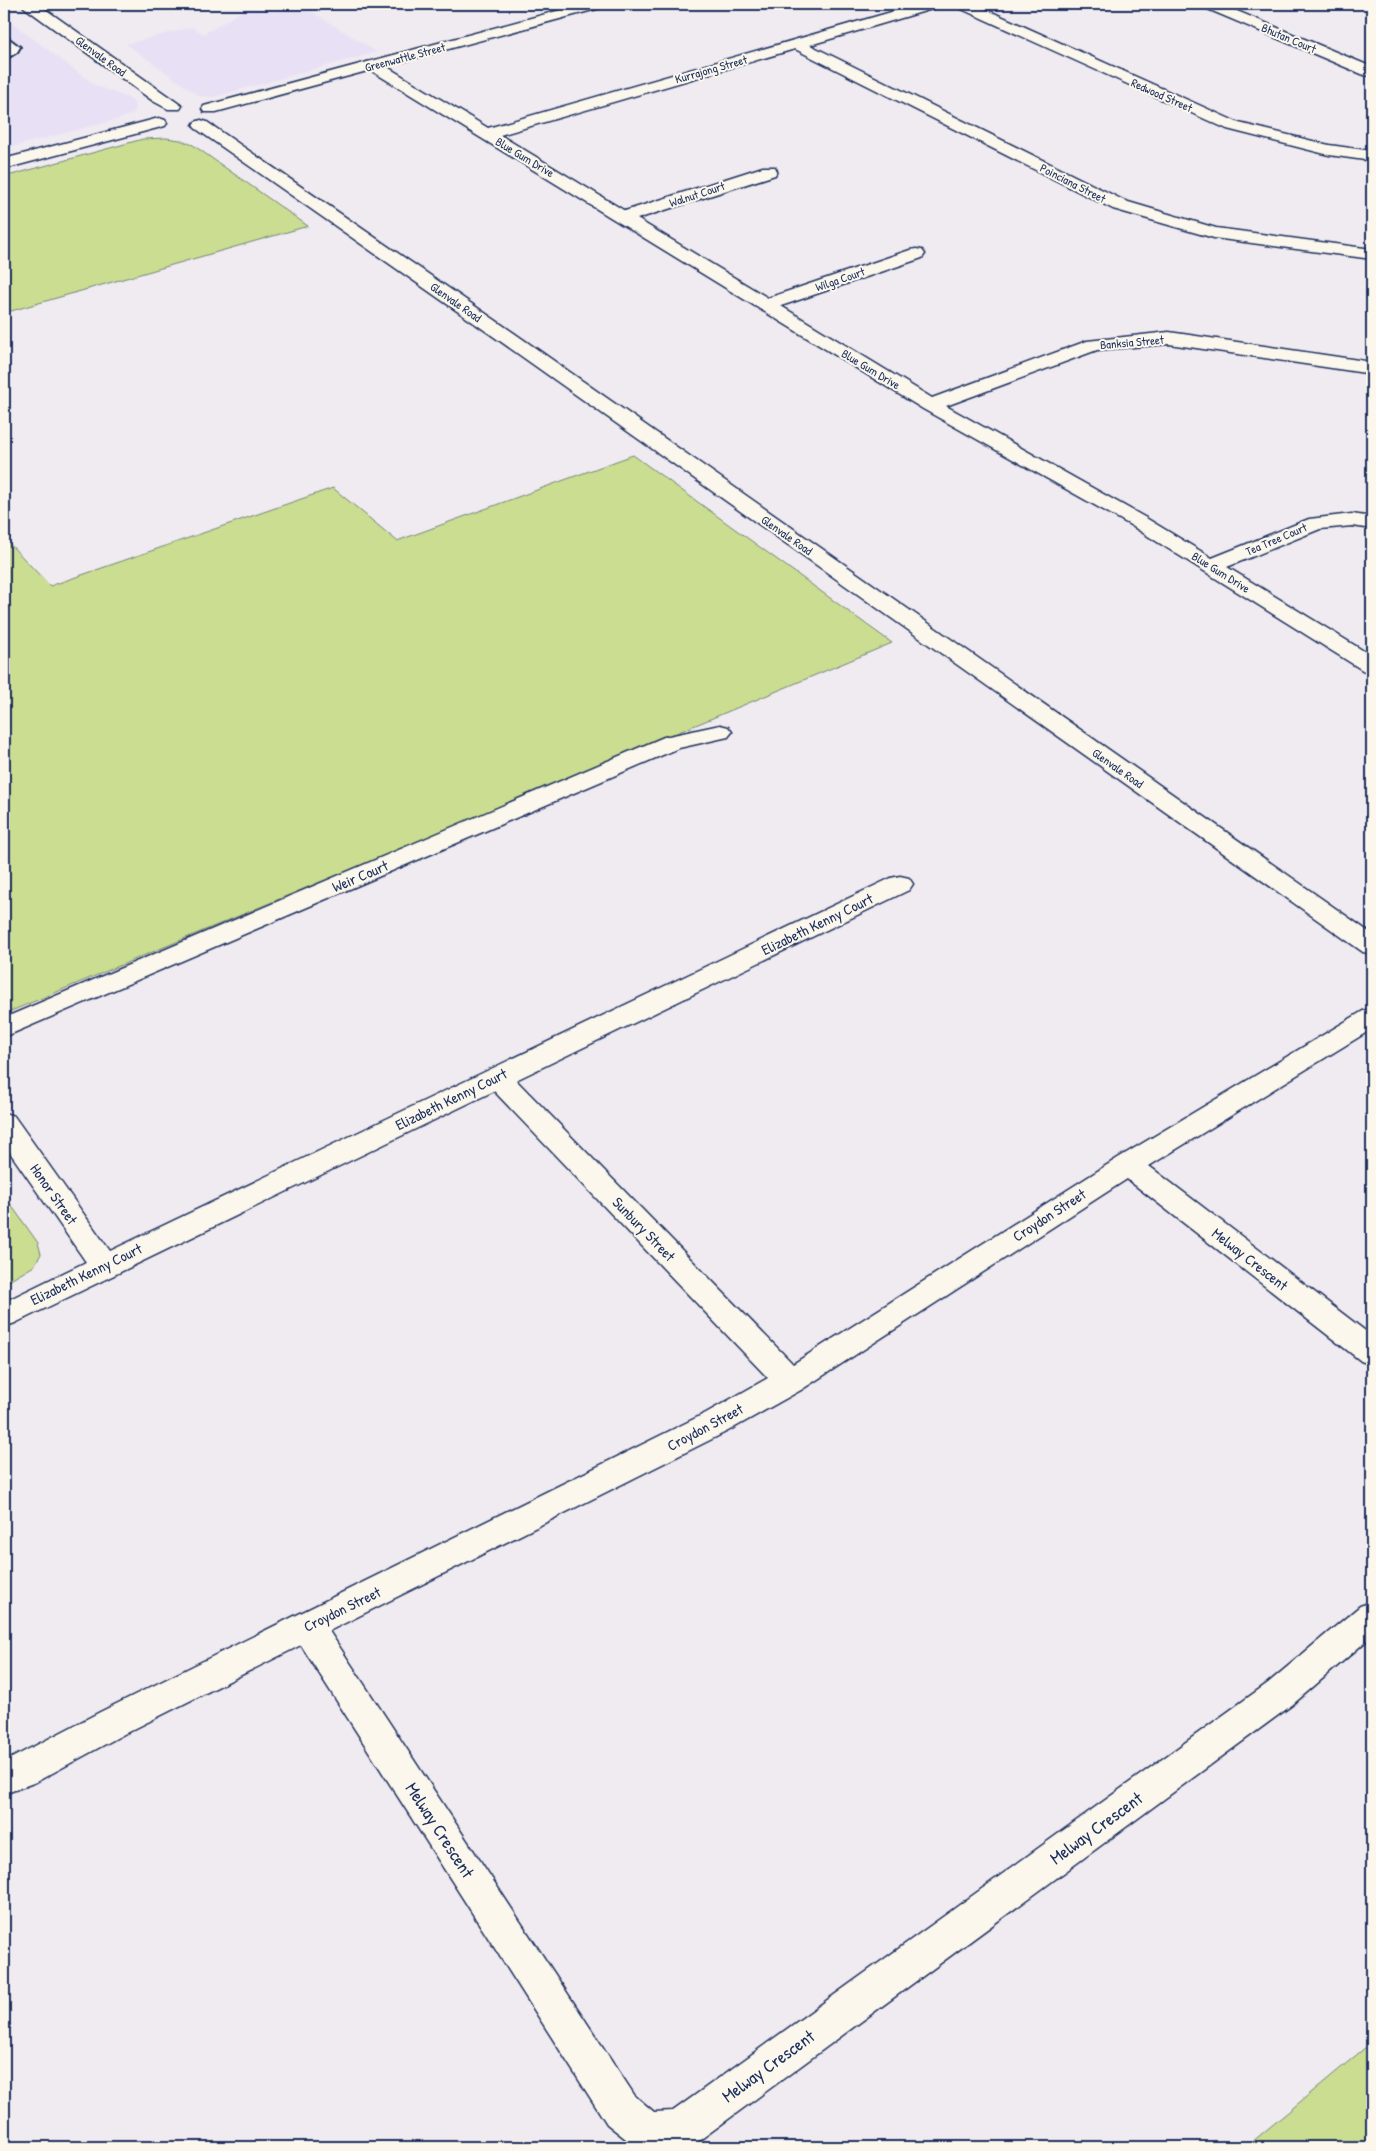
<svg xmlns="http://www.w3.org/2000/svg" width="1376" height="2151" viewBox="0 0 1376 2151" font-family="'Patrick Hand',sans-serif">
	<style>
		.built { fill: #e8e1f5 }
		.green { fill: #cadd91; stroke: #728678 }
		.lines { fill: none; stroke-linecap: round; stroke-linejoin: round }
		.service-casing { stroke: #1b2f5e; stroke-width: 4 }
		.minor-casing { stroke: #1b2f5e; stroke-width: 3 }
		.tertiary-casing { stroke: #1b2f5e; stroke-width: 3 }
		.service { fill: #fbf7ec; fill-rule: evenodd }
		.minor { fill: #fbf7ec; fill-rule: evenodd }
		.tertiary { fill: #fbf7ec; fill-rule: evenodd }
		.labels { text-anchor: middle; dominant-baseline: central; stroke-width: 4; stroke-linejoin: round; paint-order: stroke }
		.far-street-label { font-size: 12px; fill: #1b2f5e; stroke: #fbf7ec }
		.street-label { font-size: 15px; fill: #1b2f5e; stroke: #fbf7ec }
		.near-street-label { font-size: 18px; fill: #1b2f5e; stroke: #fbf7ec }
	</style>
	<rect width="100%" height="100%" fill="#f0eaf1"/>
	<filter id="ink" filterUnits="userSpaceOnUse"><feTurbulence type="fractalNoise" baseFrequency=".02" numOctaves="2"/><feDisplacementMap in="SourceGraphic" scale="10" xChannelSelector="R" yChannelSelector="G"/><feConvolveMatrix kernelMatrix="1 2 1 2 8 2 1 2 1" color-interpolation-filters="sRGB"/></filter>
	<g filter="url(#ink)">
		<g class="built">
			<polygon points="301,5 377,52 213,97 199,96 126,44 192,27 204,34 250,6 274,12"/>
			<polygon points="4,17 95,85 128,98 134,102 136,108 133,114 119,119 4,149"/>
		</g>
		<g class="green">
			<polygon points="166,138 180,140 193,145 308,226 4,313 4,177 143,139"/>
			<polygon points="633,455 892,643 4,1014 4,538 50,586 333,488 397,541"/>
			<polygon points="4,1195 38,1243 41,1254 34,1266 4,1284"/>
			<polygon points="1372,2042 1372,2147 1246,2147"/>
		</g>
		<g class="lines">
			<defs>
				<polygon id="service" points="4,35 20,47 17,52 4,60 4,53 10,48 4,42"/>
				<g id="minor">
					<polygon points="919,4 941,4 939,7 810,45 1125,201 1216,228 1372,249 1372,259 1214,238 1113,209 795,49 500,135 625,211 763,167 775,167 777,171 775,175 637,219 768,298 910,250 916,249 922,250 925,254 922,258 781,306 932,398 1087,341 1169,332 1372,362 1372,374 1169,344 1097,350 946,406 1146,518 1212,558 1309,519 1352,514 1372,517 1372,529 1352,526 1320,529 1227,567 1372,656 1372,673 1364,671 1132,526 923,409 367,68 365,65 367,62 379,62 488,128"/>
					<polygon points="955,4 974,4 1239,123 1329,145 1372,151 1372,161 1329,155 1227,129 957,7"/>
					<polygon points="1201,4 1220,4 1372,67 1372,76 1364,75 1203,7"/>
					<polygon points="720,725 728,727 732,732 728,737 679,748 4,1037 4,1018 664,737"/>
					<polygon points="900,876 909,878 913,884 909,890 516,1080 793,1364 1118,1158 1363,1011 1372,1008 1372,1029 1149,1166 1372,1336 1372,1365 1361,1361 1127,1179 801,1390 728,1431 329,1631 635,2096 654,2112 673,2111 1268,1683 1360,1606 1372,1602 1372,1636 1292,1705 693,2145 688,2147 636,2147 607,2124 301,1645 124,1734 36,1782 4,1794 4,1762 100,1712 706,1413 768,1378 494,1091 15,1323 4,1327 4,1302 86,1262 4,1144 4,1113 14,1116 110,1251 891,878"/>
				</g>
				<g id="tertiary">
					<polygon points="22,4 38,4 182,106 180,109 168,109 153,101 24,7"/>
					<polygon points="583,4 606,4 604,7 216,112 204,112 202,109 204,106"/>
					<polygon points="159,118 165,120 167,123 165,126 4,169 4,159"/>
					<polygon points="201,120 207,122 514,333 1372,934 1372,954 1363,952 500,341 195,128 193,125 195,122"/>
				</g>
			</defs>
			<use href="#service" class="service-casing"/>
			<use href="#minor" class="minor-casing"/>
			<use href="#tertiary" class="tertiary-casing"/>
			<use href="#service" class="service"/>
			<use href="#minor" class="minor"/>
			<use href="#tertiary" class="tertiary"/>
		</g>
	</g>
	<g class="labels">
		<g class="far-street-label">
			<text transform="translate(1289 38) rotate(23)">Bhutan Court</text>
			<text transform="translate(101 56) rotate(36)">Glenvale Road</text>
			<text transform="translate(405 57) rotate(-15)">Greenwattle Street</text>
			<text transform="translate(711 69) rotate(-16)">Kurrajong Street</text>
			<text transform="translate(1162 95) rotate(24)">Redwood Street</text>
			<text transform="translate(525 157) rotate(31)">Blue Gum Drive</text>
			<text transform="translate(1073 183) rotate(27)">Poinciana Street</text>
			<text transform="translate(697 194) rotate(-18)">Walnut Court</text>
			<text transform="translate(840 279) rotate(-19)">Wilga Court</text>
			<text transform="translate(456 302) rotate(35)">Glenvale Road</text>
			<text transform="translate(1132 342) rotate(-5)">Banksia Street</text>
			<text transform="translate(871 369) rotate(31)">Blue Gum Drive</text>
			<text transform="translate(787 535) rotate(35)">Glenvale Road</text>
			<text transform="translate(1276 539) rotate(-23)">Tea Tree Court</text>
			<text transform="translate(1221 572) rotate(32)">Blue Gum Drive</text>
			<text transform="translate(1118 768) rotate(35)">Glenvale Road</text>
		</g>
		<g class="street-label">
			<text transform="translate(360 876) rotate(-23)">Weir Court</text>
			<text transform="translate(817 924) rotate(-26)">Elizabeth Kenny Court</text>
			<text transform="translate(451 1099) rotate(-26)">Elizabeth Kenny Court</text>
			<text transform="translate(54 1194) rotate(55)">Honor Street</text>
			<text transform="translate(1049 1215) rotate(-33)">Croydon Street</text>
			<text transform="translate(644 1229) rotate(46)">Sunbury Street</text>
			<text transform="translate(1250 1259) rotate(38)">Melway Crescent</text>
			<text transform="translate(86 1274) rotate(-26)">Elizabeth Kenny Court</text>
			<text transform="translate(705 1427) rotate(-28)">Croydon Street</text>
			<text transform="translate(342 1609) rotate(-26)">Croydon Street</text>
		</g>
		<g class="near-street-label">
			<text transform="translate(1096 1828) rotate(-36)">Melway Crescent</text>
			<text transform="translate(440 1830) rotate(57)">Melway Crescent</text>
			<text transform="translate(768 2066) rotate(-36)">Melway Crescent</text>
		</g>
	</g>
	<rect width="1376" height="2151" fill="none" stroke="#fbf7ec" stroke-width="20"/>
	<rect x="10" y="10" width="1356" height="2131" fill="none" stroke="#1b2f5e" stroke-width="2" filter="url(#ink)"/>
</svg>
